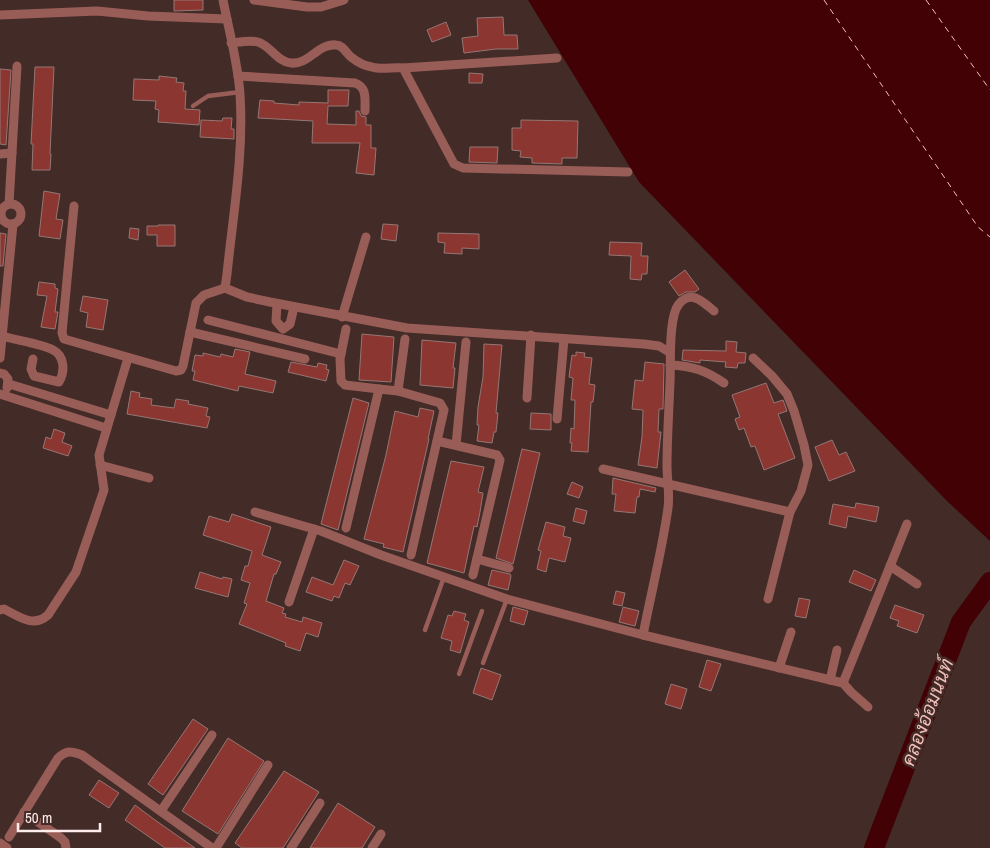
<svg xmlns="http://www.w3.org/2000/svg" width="990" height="848" viewBox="0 0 990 848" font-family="'Archivo Narrow',Sarabun,sans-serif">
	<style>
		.water { fill: #420205 }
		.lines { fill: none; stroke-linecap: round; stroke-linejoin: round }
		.river { stroke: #420205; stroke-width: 20 }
		.ferry { stroke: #f3c0ba; stroke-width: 1; stroke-dasharray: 6 5; stroke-linecap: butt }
		.building { fill: #8b3631; stroke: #947774 }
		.service { stroke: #995d57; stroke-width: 4.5 }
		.minor { stroke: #995d57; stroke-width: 9 }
		.labels { text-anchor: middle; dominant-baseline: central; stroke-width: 5; stroke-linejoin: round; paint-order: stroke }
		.water-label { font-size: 19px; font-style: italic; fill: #f3c0ba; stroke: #432b28 }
	</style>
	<rect width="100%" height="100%" fill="#432b28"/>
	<polygon class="water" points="528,0 990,0 990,541 947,501 639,182"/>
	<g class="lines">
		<polyline class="river" points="874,848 961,622 990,582"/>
		<g class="ferry">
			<polyline points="824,0 978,227 990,237"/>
			<polyline points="926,0 990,90"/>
		</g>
	</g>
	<g class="building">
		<polygon points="174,0 203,0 203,10 174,11"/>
		<polygon points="503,17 504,35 517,35 518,49 496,49 464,53 462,38 478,36 477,18"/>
		<polygon points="446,22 451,35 432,42 427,30"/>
		<polygon points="35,67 54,67 50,154 51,154 50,170 32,170 33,144 31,144"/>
		<polygon points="0,69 11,70 6,145 0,144"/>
		<polygon points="469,73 483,74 482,83 469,83"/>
		<polygon points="159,76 177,78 176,82 184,83 183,91 186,91 185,109 200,110 199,125 158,122 159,110 155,109 156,101 133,100 134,79 159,80"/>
		<polygon points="328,90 349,90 348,106 328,106 327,124 356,125 356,111 359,111 361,116 366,117 366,125 371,125 371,148 376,148 374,175 356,173 360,143 312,143 313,121 258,118 260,100 274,101 274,103 299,105 299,102 328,103"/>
		<polygon points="223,118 232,118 231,129 234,129 234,139 200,137 201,120 222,121"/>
		<polygon points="521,120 578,121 577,158 562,158 562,164 532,163 532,158 520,157 521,151 512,150 512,128 521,128"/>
		<polygon points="470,147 498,147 497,163 469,162"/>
		<polygon points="44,191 60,194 56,219 63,220 60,239 39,236"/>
		<polygon points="383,224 398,225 396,241 381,239"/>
		<polygon points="158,225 175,225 175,246 157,246 157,235 147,235 147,226 158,226"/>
		<polygon points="130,228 139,229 138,240 129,238"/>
		<polygon points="0,233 6,234 3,266 0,266"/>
		<polygon points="438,233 479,234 479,249 462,248 462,254 444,253 445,243 438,242"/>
		<polygon points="610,242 642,243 641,256 648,256 647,274 642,274 641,280 630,279 631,256 609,255"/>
		<polygon points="685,270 699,289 695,292 686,292 679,296 669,282"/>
		<polygon points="39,282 55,284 55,288 58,289 55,312 58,312 55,329 41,327 47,296 37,295"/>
		<polygon points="83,296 108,300 103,330 86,327 88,313 80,311"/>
		<polygon points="362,334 394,337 391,382 359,380"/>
		<polygon points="422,340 456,343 453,368 455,368 453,388 420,385"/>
		<polygon points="726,341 737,342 736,352 746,353 745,363 738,363 737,368 725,367 726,362 700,360 700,363 682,360 683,350 726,351"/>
		<polygon points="484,344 502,345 496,413 498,413 496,432 494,432 492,443 477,441 479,425 477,425 478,407 483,377"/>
		<polygon points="235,349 250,352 245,374 276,381 273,393 239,386 238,391 193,380 195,371 192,371 195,355 203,356 203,353 220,357 221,354 233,357"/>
		<polygon points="576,352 585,353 584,357 592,358 589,384 595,385 593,402 591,402 588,452 571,451 572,443 570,443 571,428 574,429 575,400 571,400 573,378 569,377 572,355 576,356"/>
		<polygon points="291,362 317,367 318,363 327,365 326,369 329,370 326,381 288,372"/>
		<polygon points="645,362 664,364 663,409 659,409 658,432 661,432 657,468 638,465 642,437 643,410 632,409 635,380 643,381"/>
		<polygon points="766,383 774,403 783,400 787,411 778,414 795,458 764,470 755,446 751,447 744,428 739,430 735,419 740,417 732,395"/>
		<polygon points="131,391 140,393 139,397 152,399 151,405 174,408 176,399 189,401 188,404 208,408 206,416 210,417 207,428 127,414"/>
		<polygon points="353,398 369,403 338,530 321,524"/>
		<polygon points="420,408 434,411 428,439 429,439 403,552 383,547 384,544 364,539 386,455 395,411 418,417"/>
		<polygon points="531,413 551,414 551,430 530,429"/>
		<polygon points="54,429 65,433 62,442 72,446 68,456 43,448 46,437 51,439"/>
		<polygon points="832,440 839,455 846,452 855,471 829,481 815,447"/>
		<polygon points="522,449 540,453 513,564 496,558"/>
		<polygon points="451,461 484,467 478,492 483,493 480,512 477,527 474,526 464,573 427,563"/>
		<polygon points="613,478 656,488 655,492 640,489 639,497 637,497 635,513 614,511 616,494 612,494"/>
		<polygon points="572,482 583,487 579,498 567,494"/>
		<polygon points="856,503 879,507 876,522 848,516 846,528 829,524 833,504 855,508"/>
		<polygon points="576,508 587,511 584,524 573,521"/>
		<polygon points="232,514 271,527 262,555 281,562 276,574 274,574 266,601 284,608 282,613 286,614 285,617 302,622 303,617 322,623 318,637 306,633 300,651 285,646 286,643 239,624 247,604 244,603 250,583 241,580 245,566 248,566 252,551 203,535 209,516 229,522"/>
		<polygon points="546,522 565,527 563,536 571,538 565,562 549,558 546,572 537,569 541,551 538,550"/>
		<polygon points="344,560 359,566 350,585 345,583 339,598 334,596 332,601 306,592 312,577 333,585"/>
		<polygon points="492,570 510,574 511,576 508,590 488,585"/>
		<polygon points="854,570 876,580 871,591 849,582"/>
		<polygon points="200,572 222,579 223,577 232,579 228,597 195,588"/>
		<polygon points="616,591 625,593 622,606 613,604"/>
		<polygon points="799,598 810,600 806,618 795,616"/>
		<polygon points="895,605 924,615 917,633 897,626 899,621 890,618"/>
		<polygon points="513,607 528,611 524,625 510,621"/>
		<polygon points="623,607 639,611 635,626 619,622"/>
		<polygon points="454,611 466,614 464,620 469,622 460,653 450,650 452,641 441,638 448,615 452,616"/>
		<polygon points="707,660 721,664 711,691 699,687"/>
		<polygon points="481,668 501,675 492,700 473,693"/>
		<polygon points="671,684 687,689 681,709 665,704"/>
		<polygon points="193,719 208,729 163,795 148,784"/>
		<polygon points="228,738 264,761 218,834 182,811"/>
		<polygon points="284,771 319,792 283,848 242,848 235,843"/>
		<polygon points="99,780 119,793 109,808 89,795"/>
		<polygon points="338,803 375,827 362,848 310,848"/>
		<polygon points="135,805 155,820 195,848 165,848 125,820"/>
	</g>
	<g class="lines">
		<g class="service">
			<polyline points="193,106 208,96 240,92"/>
			<polyline points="425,630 444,577"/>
			<polyline points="483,663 507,599"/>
			<polyline points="459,674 482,611"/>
		</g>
		<g class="minor">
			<path d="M 223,0 C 229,31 238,63 240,94 C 244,154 233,215 227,274 L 225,288"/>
			<polyline points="254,0 307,7 321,7 344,0"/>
			<polyline points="0,15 97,11 148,16 227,19"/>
			<path d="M 231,43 C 240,42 251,40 258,42 C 271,46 277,62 291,63 C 309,65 318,43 336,45 C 343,45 346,53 351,57 C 356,61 365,66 372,67 C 381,70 393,67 403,68 L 454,164 L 463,168 L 628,172"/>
			<polyline points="403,68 557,58"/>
			<path d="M 238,76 L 355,83 C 367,87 365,99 365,111"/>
			<polyline points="0,154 12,153"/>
			<circle cx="11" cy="214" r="10"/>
			<polyline points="9,204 17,66"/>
			<polyline points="74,206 62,333 64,339 176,371 181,370 183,366 196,303 204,295 225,288 247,297 270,302 407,328 644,344 659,346 669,352"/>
			<polyline points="277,304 276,321 283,329 290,324 294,307"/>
			<polyline points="342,317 366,237"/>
			<polyline points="208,320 341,354"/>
			<polyline points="346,329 340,359 341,381 345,385 379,389"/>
			<polyline points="190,332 305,359"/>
			<path d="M 2,336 C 15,340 43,344 53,350 C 65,356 65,372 59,382 L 34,376 L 31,369 L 33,359"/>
			<polyline points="0,358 13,224"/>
			<path d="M 670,365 C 692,366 705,370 724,383"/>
			<polyline points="0,373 4,374 8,379 7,388"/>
			<polyline points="9,384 111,415"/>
			<polyline points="398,391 440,403 444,410 411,555"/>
			<polyline points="0,394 106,428"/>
			<polyline points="527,398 531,335"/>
			<polyline points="557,419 564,339"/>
			<polyline points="437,441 497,455 500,460 473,575"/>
			<polyline points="456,445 466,342"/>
			<polyline points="100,465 149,478"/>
			<polyline points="603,469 790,512 801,491 808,465 804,445 794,411 787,394 772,376 753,358"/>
			<polyline points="255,512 321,531 381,555 507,599 643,635 843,683 851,692 868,707"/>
			<polyline points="346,528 379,389 398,391 405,339"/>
			<polyline points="477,559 509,568"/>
			<polyline points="890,566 917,584"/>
			<polyline points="768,599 790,512"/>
			<polyline points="289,602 314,529"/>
			<path d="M 0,610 L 4,609 C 20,617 33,628 48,615 L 76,572 L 104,490 L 99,455 L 128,358"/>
			<path d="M 643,635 C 651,593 662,551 668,508 C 670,494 667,480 667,466 C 667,438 669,410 670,382 C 671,365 668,317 679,304 C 691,289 703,302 714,311"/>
			<polyline points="779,668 791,632"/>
			<polyline points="830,680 837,650"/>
			<polyline points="843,683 907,524"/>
			<polyline points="161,811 212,735"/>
			<polyline points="24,812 61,838 65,842 66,848"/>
			<path d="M 9,837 L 58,758 C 67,750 71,751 82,755 L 212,848"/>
			<polyline points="0,843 7,848"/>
			<polyline points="216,848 268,765"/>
			<polyline points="291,848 320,803"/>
			<polyline points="372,848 381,834"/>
		</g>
	</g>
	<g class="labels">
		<g class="water-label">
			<text transform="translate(927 712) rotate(-69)">คลองอ้อมนนท์</text>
		</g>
	</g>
	<path d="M18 823v8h82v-8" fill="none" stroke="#feedeb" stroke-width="2.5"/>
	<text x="25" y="823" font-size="15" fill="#feedeb" stroke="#432b28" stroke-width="4" paint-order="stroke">50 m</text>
</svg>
